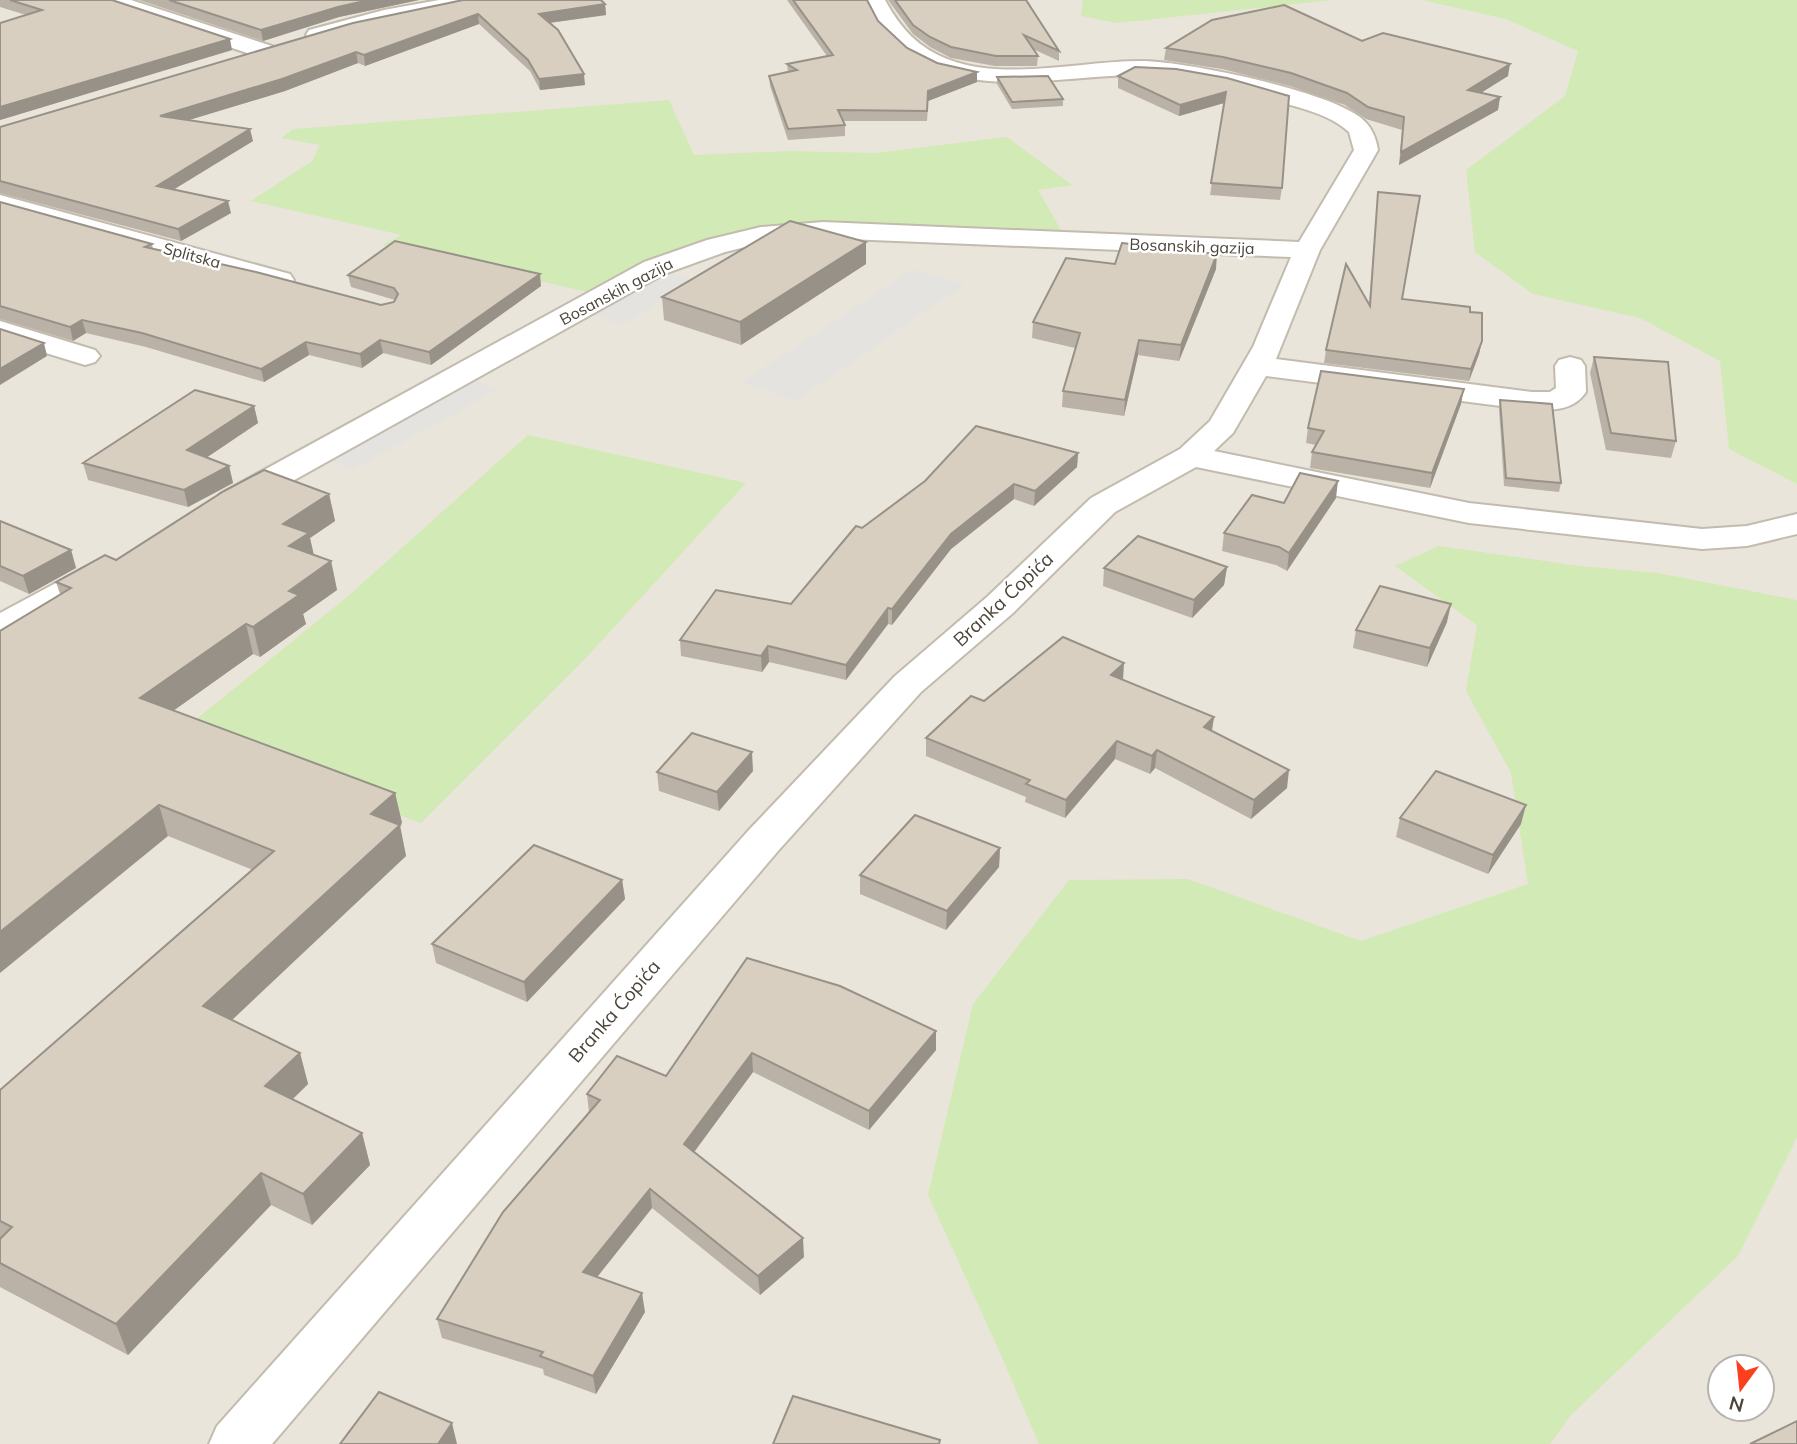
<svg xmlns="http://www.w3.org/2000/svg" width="1797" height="1444" viewBox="0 0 1797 1444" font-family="Mulish,sans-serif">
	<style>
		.residential { fill: #eae5da; fill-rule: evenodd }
		.green { fill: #d2eab5 }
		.parking { fill: #e5e3e0 }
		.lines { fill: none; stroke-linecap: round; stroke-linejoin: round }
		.street-casing { stroke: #c2bbae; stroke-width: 4 }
		.street { fill: #fff; fill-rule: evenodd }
		.wall { fill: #bab2a6 }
		.shaded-wall { fill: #979187 }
		.building { fill: #d8cfc1; stroke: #979187; stroke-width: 2 }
		.labels { text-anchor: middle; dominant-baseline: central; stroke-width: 5; stroke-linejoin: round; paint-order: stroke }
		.far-street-label { font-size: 16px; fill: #4b4439; stroke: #fff }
		.street-label { font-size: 19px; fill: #4b4439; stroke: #fff }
	</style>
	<rect width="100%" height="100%" fill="#f6f3ec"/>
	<path class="residential" d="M 0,0 L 1797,0 L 1797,1444 L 0,1444 ZM 1720,1367 L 1762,1367 L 1762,1409 L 1720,1409 Z"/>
	<g class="green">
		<polygon points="1083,0 1333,0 1117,23 1081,16"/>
		<polygon points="1422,0 1797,0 1797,484 1729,449 1720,361 1640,318 1533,294 1475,252 1466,170 1565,96 1578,51 1506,19"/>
		<polygon points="669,100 694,155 789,151 875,153 1007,137 1072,185 1038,190 1068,242 761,235 605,296 382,245 402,235 251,201 312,161 320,145 281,138 293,129"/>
		<polygon points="528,435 746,483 585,659 421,823 178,734 347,597"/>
		<polygon points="1439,546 1580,566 1658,573 1797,600 1797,1137 1738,1256 1570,1416 1550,1444 1039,1444 1001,1355 928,1195 973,1004 1069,880 1188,879 1361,941 1528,884 1511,773 1466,691 1477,625 1395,566"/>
	</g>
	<g class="parking">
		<polygon points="654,268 697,281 622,325 579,310"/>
		<polygon points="913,269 965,284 796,401 741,382"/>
		<polygon points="464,375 499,389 352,470 316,455"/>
	</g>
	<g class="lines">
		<defs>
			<g id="street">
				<polygon points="100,0 131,0 272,46 275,51 272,56 256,56 103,4"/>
				<polygon points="439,0 485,0 482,4 475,6 387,22 317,41 309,40 306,35 309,30 384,10"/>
				<path d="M 865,0 L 885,0 C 901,29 918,48 950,60 C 1006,81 1081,61 1141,61 C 1186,61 1328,91 1361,118 C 1371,126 1376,137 1378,150 L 1320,250 L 1276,359 L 1532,392 L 1550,392 L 1556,388 L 1555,366 L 1559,360 L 1570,357 L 1581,360 L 1585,366 L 1586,392 C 1573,411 1553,410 1532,410 L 1266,376 L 1233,433 L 1214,451 L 1469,503 L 1702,529 L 1747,526 L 1797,514 L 1797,534 L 1747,546 L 1702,549 L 1469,523 L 1196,467 L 1115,512 L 1013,613 L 921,692 L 778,851 L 272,1444 L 209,1444 L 217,1426 L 748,831 L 895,676 L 987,597 L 1091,498 L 1180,449 L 1210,421 L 1253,347 L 1291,257 L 823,238 L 761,243 L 725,252 L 664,274 L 244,508 L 232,511 L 220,508 L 215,501 L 220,494 L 644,262 L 707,240 L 761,227 L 823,222 L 1299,242 L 1354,150 L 1349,132 C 1329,114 1301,108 1276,101 C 1232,88 1187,75 1140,75 C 1056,75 946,107 883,33 C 875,23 870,11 865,0 Z"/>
				<polygon points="0,195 290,274 294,280 290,286 280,288 0,211"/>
				<polygon points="0,321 95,350 100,356 95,362 85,365 0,339"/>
				<polygon points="96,565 108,568 113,575 108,582 13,636 0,639 0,613 84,568"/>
			</g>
		</defs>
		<use href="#street" class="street-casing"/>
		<use href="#street" class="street"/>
	</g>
	<g class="wall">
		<polygon points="0,0 112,0 232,50 0,120 0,23 26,15 0,7"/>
		<polygon points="139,0 419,0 339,17 263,41"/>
		<polygon points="787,0 867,0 878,21 907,48 977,82 928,101 927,121 843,121 845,125 845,136 788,140 770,86 769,76 788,72 787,64 827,56"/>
		<polygon points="888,0 1026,0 1059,51 1059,61 1033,49 1038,56 1037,66 995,66 951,58 930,47 913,34"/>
		<polygon points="605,4 606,15 550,23 585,85 540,90 530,71 479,24 365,66 358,63 285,91 188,120 253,141 173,189 231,213 181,241 0,193 0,127 353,23"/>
		<polygon points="1362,41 1508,76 1481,93 1500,97 1498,110 1399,165 1402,130 1366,119 1345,105 1290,86 1222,69 1164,60 1166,48"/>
		<polygon points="1118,76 1227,78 1282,188 1280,200 1210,195 1224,103 1179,116 1118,88"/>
		<polygon points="997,77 1063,99 1063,106 1012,109 997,84"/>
		<polygon points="1378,192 1402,299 1470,312 1482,341 1479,354 1469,381 1324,363 1326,350 1369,304"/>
		<polygon points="0,202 152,244 153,249 381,305 394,302 395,300 351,287 348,275 541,286 431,365 383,353 362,368 309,355 264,382 146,347 86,333 73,341 0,319"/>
		<polygon points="866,242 866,264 741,345 664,320 662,297"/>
		<polygon points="1115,264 1216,269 1179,361 1138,355 1124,416 1062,407 1063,391 1075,348 1032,338 1033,322"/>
		<polygon points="1594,357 1676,441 1671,458 1606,450 1590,373"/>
		<polygon points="1500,400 1561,483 1559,492 1504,486 1499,408"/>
		<polygon points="1461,404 1430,488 1310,468 1312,452 1316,445 1306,443 1308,428"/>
		<polygon points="254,406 258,423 206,458 229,466 233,483 188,507 88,480 83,463"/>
		<polygon points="1078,453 1077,467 1034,506 1014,499 951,549 892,625 888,624 846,680 769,662 762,672 681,656 680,640 791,604 862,528"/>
		<polygon points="329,494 335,521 310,538 314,555 331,561 337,590 303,614 306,624 260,657 253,654 173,711 395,793 402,823 399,825 406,856 231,1020 300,1053 308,1084 293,1099 362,1133 370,1165 312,1225 271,1205 128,1355 0,1287 0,1090 253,870 168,836 60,594 56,582 116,560"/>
		<polygon points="1336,498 1287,571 1276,565 1222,551 1224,533 1284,503"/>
		<polygon points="0,521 71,550 76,568 29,594 0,581"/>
		<polygon points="1227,567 1224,585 1192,618 1103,586 1104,568"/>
		<polygon points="1447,622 1427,667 1353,648 1356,630"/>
		<polygon points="1123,680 1214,717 1212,731 1287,788 1251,819 1155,768 1150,774 1115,759 1065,818 1025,802 1026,797 926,756 926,738 984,701"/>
		<polygon points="753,771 719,811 659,791 657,772"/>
		<polygon points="1400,818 1521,824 1488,874 1396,837"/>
		<polygon points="1000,848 999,867 946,930 860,894 860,875"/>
		<polygon points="622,880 625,899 527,1002 436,963 432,944"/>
		<polygon points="747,958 936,1031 936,1050 869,1130 753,1072 694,1152 804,1257 760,1295 652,1208 597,1277 645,1312 596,1394 544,1375 543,1369 442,1338 437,1319 589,1113 587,1094 666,1076"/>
	</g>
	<g class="shaded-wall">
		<polygon points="369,0 419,0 339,17 263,41 261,30 338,7"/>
		<polygon points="605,4 606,15 540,24 539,14"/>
		<polygon points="478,14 479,24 365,66 364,55"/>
		<polygon points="230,39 232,50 0,120 0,107"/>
		<polygon points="356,52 358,63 285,91 163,128 160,116"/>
		<polygon points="1510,64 1508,76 1466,102 1468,90"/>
		<polygon points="977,72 977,82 928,101 927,121 928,91"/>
		<polygon points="584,74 585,85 540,90 539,79"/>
		<polygon points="1226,92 1224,103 1179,116 1180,105"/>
		<polygon points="1500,97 1498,110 1399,165 1401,152"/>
		<polygon points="250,129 253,141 160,198 157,186"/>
		<polygon points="228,201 231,213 181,241 178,229"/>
		<polygon points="866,242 866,264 741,345 740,322"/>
		<polygon points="1217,254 1216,269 1179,361 1181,345"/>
		<polygon points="540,274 541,286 431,365 429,352"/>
		<polygon points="82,320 86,333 73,341 70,327"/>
		<polygon points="380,340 383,353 362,368 360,354"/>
		<polygon points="1139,340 1138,355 1124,416 1125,400"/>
		<polygon points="1482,341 1479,354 1469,381 1471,369"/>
		<polygon points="306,342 309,355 264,382 261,369"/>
		<polygon points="44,343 47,356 0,385 0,369"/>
		<polygon points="1464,389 1461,404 1430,488 1432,473"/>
		<polygon points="254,406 258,423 191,468 187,450"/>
		<polygon points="1078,453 1077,467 1034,506 1035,491"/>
		<polygon points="229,466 233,483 188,507 184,490"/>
		<polygon points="1338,481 1336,498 1287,571 1289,553"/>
		<polygon points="1014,484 1014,499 951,549 892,625 892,609 951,534"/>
		<polygon points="329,494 335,521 310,538 315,561 295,574 283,524"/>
		<polygon points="71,550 76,568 29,594 23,576"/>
		<polygon points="331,561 337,590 303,614 306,624 260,657 253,627 289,591"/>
		<polygon points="1227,567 1224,585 1192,618 1194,600"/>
		<polygon points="1451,604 1447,622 1427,667 1430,648"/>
		<polygon points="888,608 888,624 846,680 846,665"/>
		<polygon points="246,624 253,654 149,728 140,698"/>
		<polygon points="768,646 769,662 762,672 761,656"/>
		<polygon points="1124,663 1123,681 1111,675"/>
		<polygon points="1214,717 1211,735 1204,727"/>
		<polygon points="1117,741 1115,759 1065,818 1066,800"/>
		<polygon points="1157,750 1155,768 1150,774 1152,756"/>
		<polygon points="752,752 753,771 719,811 717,792"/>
		<polygon points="1289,770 1287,788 1251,819 1254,800"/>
		<polygon points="395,793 402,823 378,845 371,814"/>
		<polygon points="159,805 168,836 0,973 0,932"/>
		<polygon points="1526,805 1521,824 1488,874 1493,855"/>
		<polygon points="400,825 406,856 213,1038 203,1006"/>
		<polygon points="1000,848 999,867 946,930 947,911"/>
		<polygon points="622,880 625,899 527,1002 524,982"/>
		<polygon points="936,1031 936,1050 869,1130 869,1111"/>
		<polygon points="300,1053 308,1084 274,1117 265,1086"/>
		<polygon points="752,1053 753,1072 686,1163 684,1144"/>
		<polygon points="362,1133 370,1165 312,1225 303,1194"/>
		<polygon points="261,1173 271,1205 128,1355 116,1324"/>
		<polygon points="650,1189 652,1208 586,1291 583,1272"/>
		<polygon points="803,1238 804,1257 760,1295 758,1276"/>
		<polygon points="642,1293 645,1312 596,1394 593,1376"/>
		<polygon points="452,1423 457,1444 438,1444"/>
	</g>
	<g class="building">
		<polygon points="10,0 112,0 230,39 0,107 0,23 42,10"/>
		<polygon points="169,0 369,0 338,7 261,30"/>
		<polygon points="463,0 601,0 605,4 539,14 558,30 584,74 539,79 528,60 478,14 364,55 356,52 282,79 160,116 250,129 157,186 228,201 178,229 0,181 0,127 353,23"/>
		<polygon points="793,0 867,0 878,21 907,48 937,63 977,72 928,91 927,111 838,110 845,125 788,129 769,76 797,70 787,64 833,55"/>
		<polygon points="895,0 1026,0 1059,51 1024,35 1038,56 996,56 951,47 930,37 913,25"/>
		<polygon points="1284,5 1362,41 1383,33 1510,64 1468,90 1500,97 1401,152 1404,117 1368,107 1347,93 1291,73 1223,57 1166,48 1212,20"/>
		<polygon points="1135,67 1176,69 1227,78 1289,96 1282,188 1211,183 1226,92 1180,105 1118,76"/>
		<polygon points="1048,76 1063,99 1012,102 997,77"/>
		<polygon points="1378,192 1420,196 1402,299 1470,307 1470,312 1482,313 1482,341 1471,369 1326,350 1346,264 1370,306"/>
		<polygon points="0,202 152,244 145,247 256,272 381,305 394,302 398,294 394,288 348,275 395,241 540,274 429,352 380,340 360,354 306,342 261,369 142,333 82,320 70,327 0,306"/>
		<polygon points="790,221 866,242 740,322 662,297"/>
		<polygon points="1122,243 1217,254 1181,345 1139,340 1125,400 1063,391 1080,333 1033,322 1066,258 1115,264"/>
		<polygon points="0,329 44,343 0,369"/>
		<polygon points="1594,357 1668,362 1676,441 1611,433"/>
		<polygon points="1321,371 1464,389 1432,473 1312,452 1324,431 1308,428"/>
		<polygon points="195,390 254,406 187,450 229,466 184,490 83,463"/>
		<polygon points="1500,400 1552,404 1561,483 1506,478"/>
		<polygon points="976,426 1078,453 1035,491 1014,484 951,534 892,609 888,608 846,665 768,646 761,656 680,640 716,590 791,604 856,526 862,528 925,481"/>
		<polygon points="264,470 329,494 283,524 309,533 289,546 331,561 289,591 299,595 253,627 246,624 140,698 395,793 371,814 400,825 203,1006 300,1053 265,1086 362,1133 303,1194 261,1173 116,1324 0,1263 0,1239 12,1227 0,1221 0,1090 274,851 159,805 0,932 0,631 71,588 56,582 105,555 116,560 224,491"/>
		<polygon points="1300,473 1338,481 1289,553 1279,547 1224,533 1252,495 1284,503"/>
		<polygon points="0,521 71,550 23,576 0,566"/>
		<polygon points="1138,536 1227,567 1194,600 1104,568"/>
		<polygon points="1380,586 1451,604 1430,648 1356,630"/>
		<polygon points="1063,637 1124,663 1111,675 1214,717 1204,727 1289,770 1254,800 1157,750 1152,756 1117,741 1066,800 1026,784 1030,780 926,738 971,696 984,701"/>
		<polygon points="692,733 752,752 717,792 657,772"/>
		<polygon points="1436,771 1526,805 1493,855 1400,818"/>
		<polygon points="915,815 1000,848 947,911 860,875"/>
		<polygon points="534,845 622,880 524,982 432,944"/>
		<polygon points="747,958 840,986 936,1031 869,1111 752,1053 684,1144 803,1238 758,1276 650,1189 583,1272 642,1293 593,1376 540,1356 543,1352 437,1319 503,1212 600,1100 587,1094 617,1056 666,1076"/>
		<polygon points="379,1392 452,1423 438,1444 340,1444"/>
		<polygon points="793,1396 940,1440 939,1444 773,1444"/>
		<polygon points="1797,1421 1797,1444 1750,1444"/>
	</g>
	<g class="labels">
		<g class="far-street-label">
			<text transform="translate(1192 246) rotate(2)">Bosanskih gazija</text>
			<text transform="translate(192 255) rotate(15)">Splitska</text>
			<text transform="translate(616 291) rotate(-28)">Bosanskih gazija</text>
		</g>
		<g class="street-label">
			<text transform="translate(1003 599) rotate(-43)">Branka Ćopića</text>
			<text transform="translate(614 1011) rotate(-49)">Branka Ćopića</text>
		</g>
	</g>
	<g transform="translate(1741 1388) rotate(195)"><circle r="33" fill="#ffffff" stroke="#b7b4b0" stroke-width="2"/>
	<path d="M0-5L12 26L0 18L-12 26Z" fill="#fc3f1d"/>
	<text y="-10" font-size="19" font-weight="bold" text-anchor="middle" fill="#4b4439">N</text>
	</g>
</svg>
